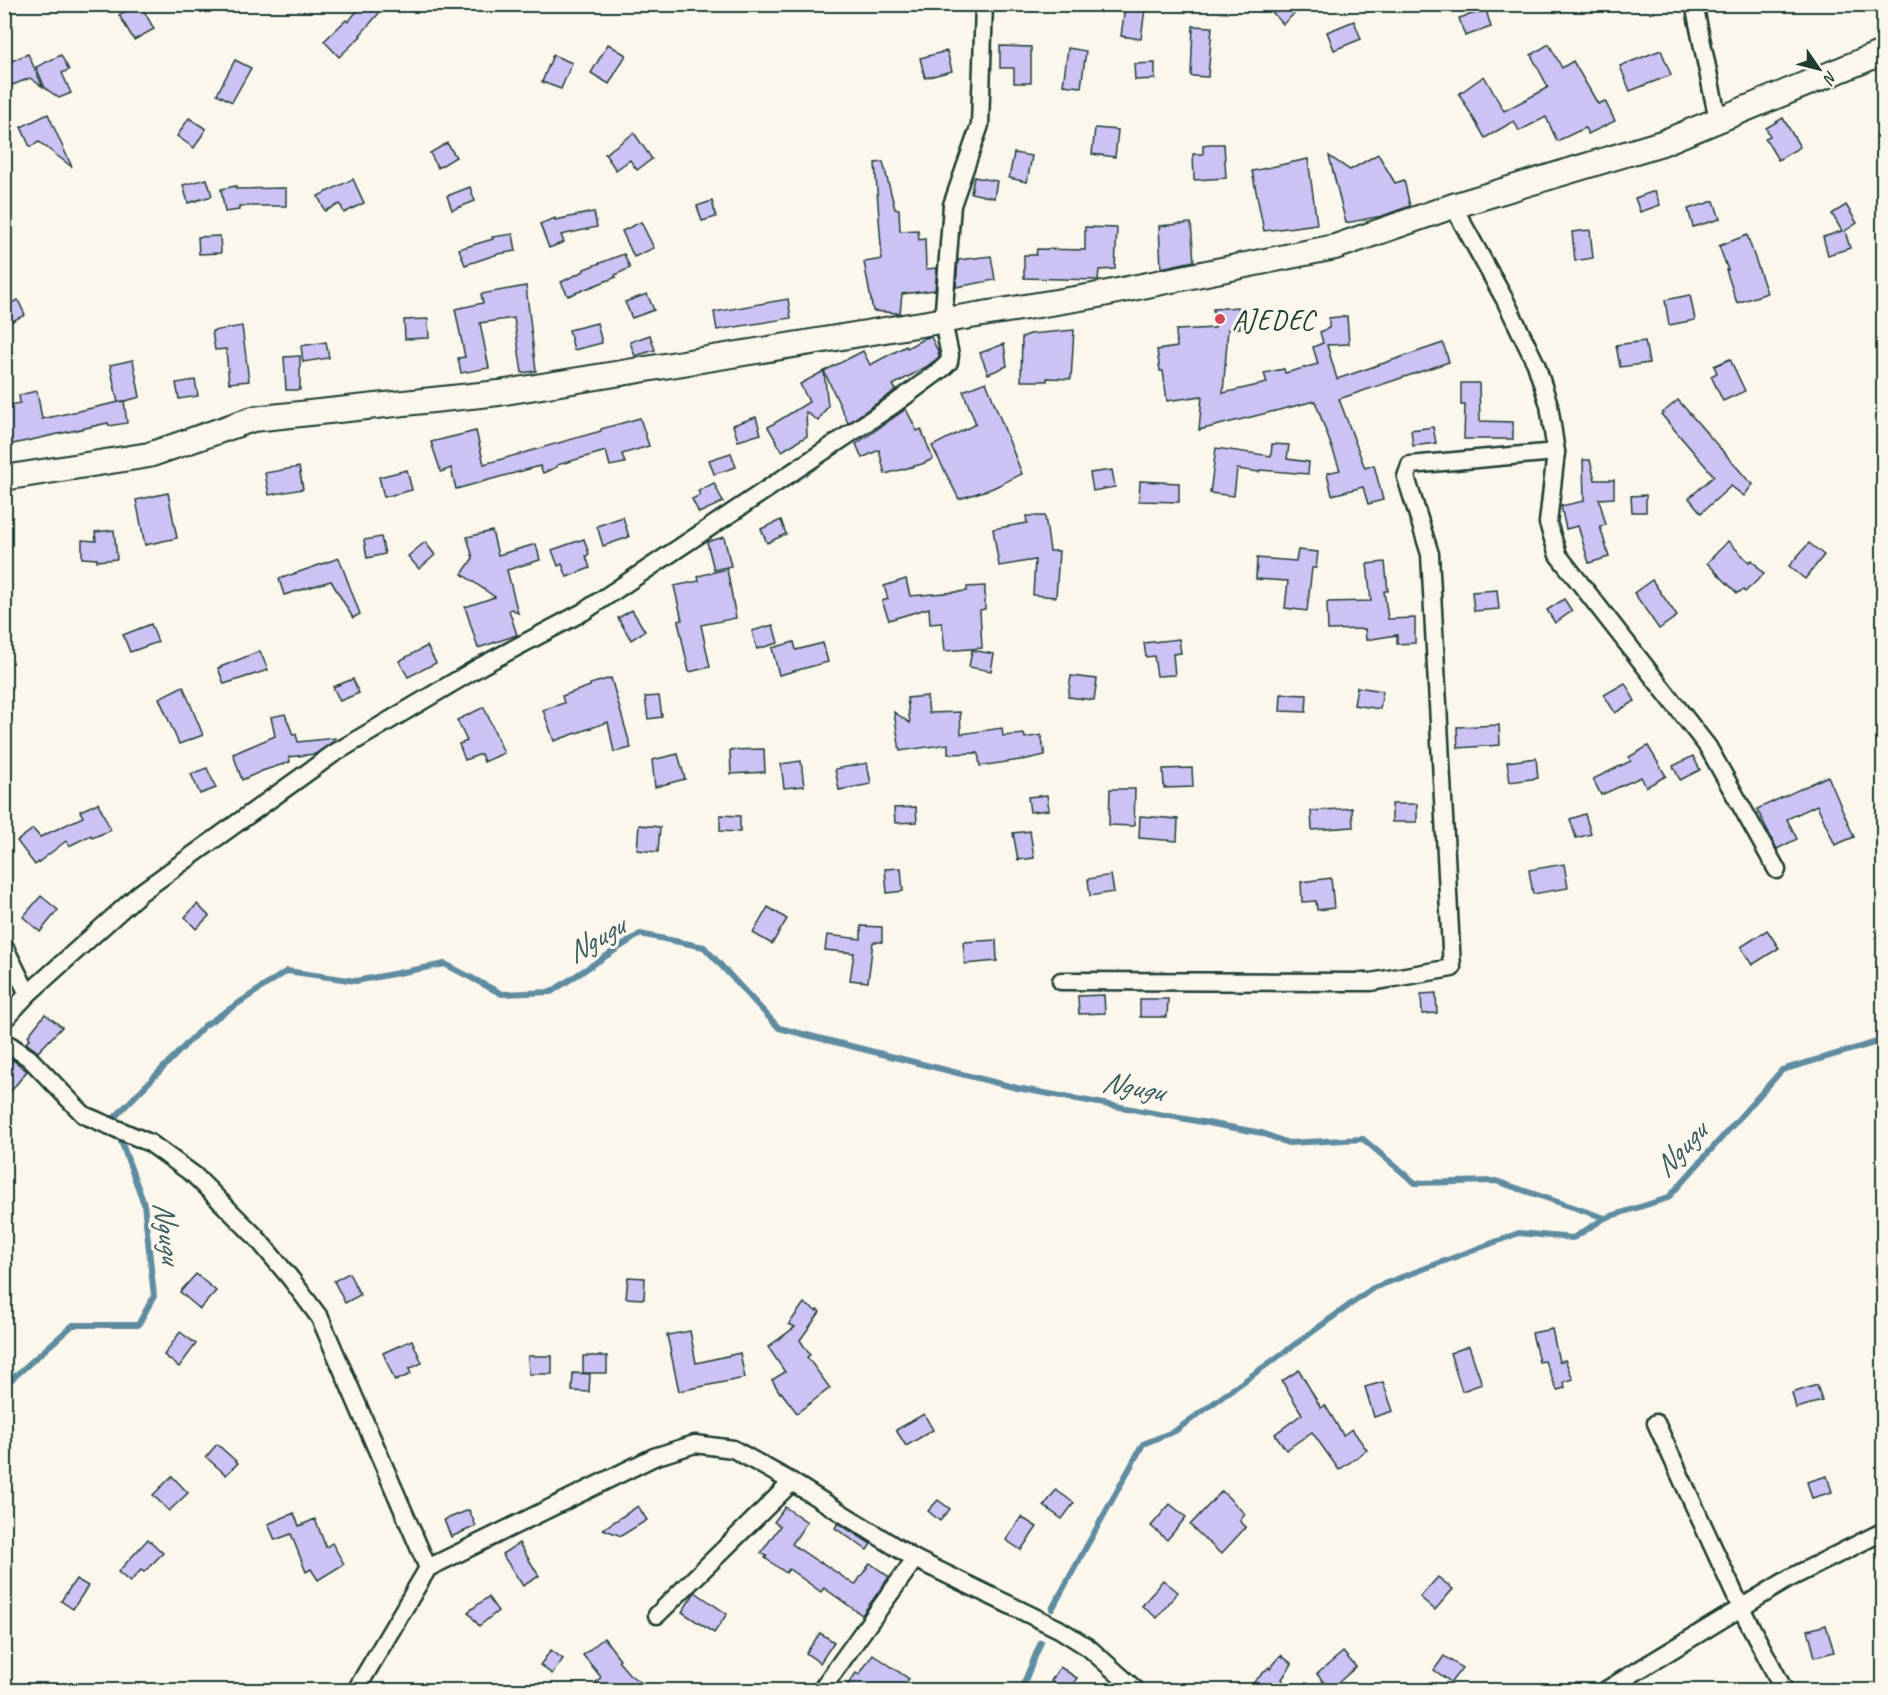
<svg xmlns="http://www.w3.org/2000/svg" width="1888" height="1695" viewBox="0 0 1888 1695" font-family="Caveat,sans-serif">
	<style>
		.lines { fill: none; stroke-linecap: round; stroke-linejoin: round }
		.stream { stroke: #608ca1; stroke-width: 6 }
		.building { fill: #ccc2f4; stroke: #1f3d34; stroke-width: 1.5 }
		.minor-casing { stroke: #1f3d34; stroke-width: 21 }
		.secondary-casing { stroke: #1f3d34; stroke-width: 28 }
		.minor { stroke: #fbf7ec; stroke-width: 16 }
		.secondary { stroke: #fbf7ec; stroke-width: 24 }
		.poi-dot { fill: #d1495b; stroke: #fbf7ec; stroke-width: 2 }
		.labels { text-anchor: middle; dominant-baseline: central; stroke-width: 6; stroke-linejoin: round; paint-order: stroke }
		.poi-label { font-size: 28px; fill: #1f3d34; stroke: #fbf7ec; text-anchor: start }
		.water-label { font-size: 30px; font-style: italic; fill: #3a5e61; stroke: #fbf7ec }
	</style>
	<rect width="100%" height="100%" fill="#fbf7ec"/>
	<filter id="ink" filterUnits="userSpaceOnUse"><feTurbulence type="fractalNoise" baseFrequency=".0167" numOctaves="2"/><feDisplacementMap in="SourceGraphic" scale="12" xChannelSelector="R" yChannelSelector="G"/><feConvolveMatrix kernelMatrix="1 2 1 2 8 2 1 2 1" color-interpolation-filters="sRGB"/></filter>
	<g filter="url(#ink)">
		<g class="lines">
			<g class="stream">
				<polyline points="4,1386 73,1325 138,1325 154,1296 144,1204 113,1119 204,1026 287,971 356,981 445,964 502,994 551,992 640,934 704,947 779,1028 1017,1088 1262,1133 1288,1143 1363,1139 1415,1183 1496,1181 1605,1218 1668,1198 1782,1070 1884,1040"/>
				<polyline points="1052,1609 1143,1444 1175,1431 1373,1288 1519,1233 1573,1238 1605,1218"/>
				<polyline points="1021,1690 1041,1642"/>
			</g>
		</g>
		<g class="building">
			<polygon points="137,4 140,4 154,29 134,40 119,15"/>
			<polygon points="363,4 387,4 360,35 361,36 339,57 324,41 346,20 348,22"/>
			<polygon points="1282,4 1305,4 1283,24 1273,13"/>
			<polygon points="1125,7 1145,9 1141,39 1121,36"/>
			<polygon points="1486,10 1491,27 1465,36 1459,18"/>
			<polygon points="1354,21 1361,39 1334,50 1327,32"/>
			<polygon points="1193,26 1212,27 1208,77 1191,76"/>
			<polygon points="608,44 626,55 609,84 591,73"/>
			<polygon points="1549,44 1562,68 1573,61 1598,104 1605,101 1615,121 1588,134 1585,128 1557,141 1546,117 1519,131 1514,121 1485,138 1459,94 1484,76 1504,111 1538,93 1548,87 1531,55"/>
			<polygon points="1000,46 1031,47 1031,83 1014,83 1014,68 1000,68"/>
			<polygon points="1068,48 1086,51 1081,87 1063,85"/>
			<polygon points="1661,50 1671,75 1630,91 1620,66"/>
			<polygon points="947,51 952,71 925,78 920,58"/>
			<polygon points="28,54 43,87 30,78 10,86 4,74 4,64"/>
			<polygon points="61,55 69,70 62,73 71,93 59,98 45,88 36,67"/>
			<polygon points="553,55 572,63 561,89 542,82"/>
			<polygon points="235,60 251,68 232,102 217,94"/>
			<polygon points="1155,63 1155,79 1135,80 1134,64"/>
			<polygon points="48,114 60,141 72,167 39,142 30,147 21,127"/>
			<polygon points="189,118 206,129 194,148 177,136"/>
			<polygon points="1783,118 1800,147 1778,160 1765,138 1770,136 1766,128"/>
			<polygon points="1095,128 1118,130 1115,157 1092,154"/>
			<polygon points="634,133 652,159 637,170 630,160 616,170 605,154"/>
			<polygon points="447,143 456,157 438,168 430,153"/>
			<polygon points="1210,144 1224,144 1226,178 1194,180 1193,154 1203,154 1203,145"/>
			<polygon points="1014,153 1032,156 1027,182 1009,178"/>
			<polygon points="1378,154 1395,183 1404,180 1410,206 1382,216 1346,223 1329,156 1350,170"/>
			<polygon points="1308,159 1317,224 1264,231 1252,171"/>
			<polygon points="883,162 895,209 899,209 900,231 918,230 919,240 925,239 926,269 937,268 935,290 902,294 900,313 897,313 873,311 864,262 882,259 875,163"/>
			<polygon points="974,177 997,181 994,198 971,193"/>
			<polygon points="207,179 212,196 188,203 183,185"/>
			<polygon points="353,179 364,203 344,213 340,204 325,211 318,196"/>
			<polygon points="236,186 236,189 286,188 286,206 239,206 239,210 225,212 221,189"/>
			<polygon points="470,187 475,201 452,210 447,196"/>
			<polygon points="1655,191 1660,205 1640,212 1635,198"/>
			<polygon points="712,201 716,217 702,221 697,206"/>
			<polygon points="1714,201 1720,219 1693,227 1688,209"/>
			<polygon points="1846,205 1857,223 1845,231 1850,248 1828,255 1823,237 1842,231 1832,214"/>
			<polygon points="594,212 597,227 561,235 564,242 549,248 540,224 555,218 555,220"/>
			<polygon points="641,222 654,248 634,257 622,231"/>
			<polygon points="1191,223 1194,261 1161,268 1159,226"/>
			<polygon points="1085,227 1117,228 1115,269 1099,270 1098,280 1024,278 1024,255 1036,255 1037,249 1085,250"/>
			<polygon points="1590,230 1593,258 1575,261 1572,232"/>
			<polygon points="513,234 516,251 498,254 465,265 459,249 493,239 492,237"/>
			<polygon points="1747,235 1767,293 1737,303 1726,270 1728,270 1719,246"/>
			<polygon points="220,236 221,253 199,254 198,237"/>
			<polygon points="624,254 630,268 615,275 616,277 568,296 561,282 584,271 584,269"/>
			<polygon points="991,256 995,280 956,287 958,260"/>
			<polygon points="526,286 536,371 522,373 514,318 480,323 489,368 461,373 458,358 465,357 455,309 483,303 481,294"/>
			<polygon points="647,294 654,310 632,318 625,302"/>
			<polygon points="1690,295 1695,320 1669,325 1665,300"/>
			<polygon points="788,299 791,318 717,330 714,312"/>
			<polygon points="18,300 25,315 4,325 4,306"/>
			<polygon points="1238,307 1240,328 1228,329 1223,393 1267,383 1264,373 1284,369 1285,373 1318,364 1313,347 1323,343 1320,332 1329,328 1329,318 1347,316 1349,344 1327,345 1337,379 1443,343 1449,362 1339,399 1365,468 1374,465 1383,500 1368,504 1363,487 1332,495 1327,473 1340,470 1315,401 1199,430 1202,396 1167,401 1163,371 1160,371 1157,350 1177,347 1176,330 1215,328 1213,309"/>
			<polygon points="428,319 429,338 405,339 404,320"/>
			<polygon points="597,323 602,343 574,350 569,330"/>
			<polygon points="242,326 249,381 229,383 226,349 215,350 212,331"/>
			<polygon points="1074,330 1071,379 1047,378 1047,381 1021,381 1022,337 1030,334"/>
			<polygon points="650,335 655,350 635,356 630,342"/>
			<polygon points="931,337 938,351 939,357 926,367 893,385 896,390 848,423 824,371 863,351 870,365 906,346 907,348 925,338"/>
			<polygon points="1645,341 1649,363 1620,367 1616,345"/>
			<polygon points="326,342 329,358 303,362 301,346"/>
			<polygon points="1004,344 1007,366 988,374 980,353"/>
			<polygon points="300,356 300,390 286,390 284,357"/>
			<polygon points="1730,359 1745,391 1723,401 1711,376 1717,373 1714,366"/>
			<polygon points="133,360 140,397 118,403 110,365"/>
			<polygon points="824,371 828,406 818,421 806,412 807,436 782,451 768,427 809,402 800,384"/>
			<polygon points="195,380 198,396 179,399 176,383"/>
			<polygon points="986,382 1022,474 993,488 959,499 932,446 976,424 963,391"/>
			<polygon points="1461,383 1479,383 1480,421 1513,422 1513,439 1464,439 1465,405 1461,405"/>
			<polygon points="37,391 42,419 124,401 127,423 109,426 108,423 4,446 4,406 20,403 19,395"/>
			<polygon points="1678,400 1747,479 1753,484 1744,496 1731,486 1701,513 1689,498 1714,476 1661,414"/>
			<polygon points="906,409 917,431 921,429 933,459 922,464 885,474 879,450 862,458 856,444"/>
			<polygon points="756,417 761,434 738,441 733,425"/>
			<polygon points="640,418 649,446 622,454 625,463 610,466 606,451 557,465 557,467 543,473 540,466 456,489 451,468 441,472 431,442 476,431 484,464 601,431 601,429"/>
			<polygon points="1433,427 1436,443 1413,446 1411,430"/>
			<polygon points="1272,444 1289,445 1287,459 1309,462 1308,474 1260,470 1259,472 1237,469 1234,496 1210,493 1216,448 1271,456"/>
			<polygon points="731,453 736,467 714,474 709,460"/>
			<polygon points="1583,460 1590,460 1595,480 1614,480 1614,498 1599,499 1606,525 1600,526 1609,557 1589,563 1578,526 1566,529 1561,506 1584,501"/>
			<polygon points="299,467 303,489 269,495 265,473"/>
			<polygon points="407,470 412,490 384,497 379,477"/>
			<polygon points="1112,470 1115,487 1093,491 1090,473"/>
			<polygon points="1140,481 1179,483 1179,502 1139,501"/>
			<polygon points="714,483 723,502 699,513 692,499 700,495 698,491"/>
			<polygon points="168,493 177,538 145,545 136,500"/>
			<polygon points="1646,495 1646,512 1632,512 1631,496"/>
			<polygon points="1026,516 1045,516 1050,551 1059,551 1056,597 1033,595 1035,560 999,566 993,529 1027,523"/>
			<polygon points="623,517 629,537 603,546 597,526"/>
			<polygon points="781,520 786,534 767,543 761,529"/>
			<polygon points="114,530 117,559 97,561 97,559 82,558 82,540 96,541 95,532"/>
			<polygon points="492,531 498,555 536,544 540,560 507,570 518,613 512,609 509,610 517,635 478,648 465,607 495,597 462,574 473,558 467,537"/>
			<polygon points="381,537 385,554 367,558 364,540"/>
			<polygon points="724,537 731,566 714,570 707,542"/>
			<polygon points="584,539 589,554 586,556 590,568 567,577 562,564 558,566 552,550"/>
			<polygon points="1728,541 1749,562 1752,560 1764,574 1745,592 1743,590 1737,593 1707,563"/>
			<polygon points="425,542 435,555 419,569 408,556"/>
			<polygon points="1809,543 1824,555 1805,579 1789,566"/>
			<polygon points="1298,550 1318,552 1316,568 1312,568 1307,611 1285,608 1288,581 1256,579 1257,558 1296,561"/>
			<polygon points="339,558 360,614 353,618 331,581 284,595 279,579"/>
			<polygon points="1385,562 1388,591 1384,591 1388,619 1415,618 1415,643 1397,644 1397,635 1366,640 1365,629 1328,630 1327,602 1371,601 1367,564"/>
			<polygon points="727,569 736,618 701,625 710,667 689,672 678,621 682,620 674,586 699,581 698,576"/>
			<polygon points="906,579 910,596 967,591 967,587 985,586 985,609 980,610 982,648 945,651 942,623 930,624 929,608 889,620 882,601 888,599 884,586"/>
			<polygon points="1652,580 1677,616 1659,629 1634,593"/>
			<polygon points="1497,590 1499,609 1474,611 1472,592"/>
			<polygon points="1564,599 1572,611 1555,623 1547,610"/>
			<polygon points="632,610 645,631 631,640 618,618"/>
			<polygon points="151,624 158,642 130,652 123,635"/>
			<polygon points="773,625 778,643 757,649 752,631"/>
			<polygon points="1179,639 1181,653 1173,654 1175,675 1157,676 1154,656 1146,657 1144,643"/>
			<polygon points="794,642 796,650 823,643 828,662 779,675 772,648"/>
			<polygon points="427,646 436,663 408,677 399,661"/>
			<polygon points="972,650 994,654 991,671 969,667"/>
			<polygon points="260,651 268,670 224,684 218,668"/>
			<polygon points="1071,676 1097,679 1094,700 1068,697"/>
			<polygon points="611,678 631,748 614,752 608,722 554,741 543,710 564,703 562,696 590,686 590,684"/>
			<polygon points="353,679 359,693 340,701 333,687"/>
			<polygon points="1625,683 1635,701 1615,713 1604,695"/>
			<polygon points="183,686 203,735 179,744 159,698"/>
			<polygon points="1357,687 1383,691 1380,709 1354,705"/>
			<polygon points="1281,694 1307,695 1306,712 1280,711"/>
			<polygon points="659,696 662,717 648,719 645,697"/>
			<polygon points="927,696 929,713 960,712 961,734 1002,728 1003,736 1024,734 1025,738 1041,735 1045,755 1027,759 980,766 978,753 948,754 948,744 900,751 894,712 910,723 907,698"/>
			<polygon points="484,707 504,753 484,762 481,754 465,760 459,744 467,741 457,720"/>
			<polygon points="285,714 293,735 296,734 298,742 335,738 335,740 315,754 289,757 290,762 262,771 242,780 233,754 275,736 271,717"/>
			<polygon points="1499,725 1500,745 1458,748 1457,727"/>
			<polygon points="1648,746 1666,776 1646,787 1641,777 1601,795 1593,779 1631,761 1629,757"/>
			<polygon points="764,749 765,772 731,774 730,750"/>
			<polygon points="678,754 685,779 655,787 652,760"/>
			<polygon points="1693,756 1700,770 1680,780 1673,766"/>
			<polygon points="1536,758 1538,778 1510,782 1507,762"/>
			<polygon points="801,761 804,786 784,788 781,764"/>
			<polygon points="867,763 871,784 839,790 835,769"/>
			<polygon points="207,768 216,788 200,794 191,774"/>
			<polygon points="1192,768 1193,787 1164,788 1163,769"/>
			<polygon points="1828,776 1854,837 1835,845 1817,805 1787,819 1797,839 1777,849 1757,809"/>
			<polygon points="1110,789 1135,789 1134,826 1109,825"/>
			<polygon points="1047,795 1049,810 1030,812 1028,797"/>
			<polygon points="98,803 111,830 92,838 91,835 69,846 66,841 35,865 17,841 33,829 40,837 83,817 80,811"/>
			<rect x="1392" y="804" width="25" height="18"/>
			<polygon points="916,807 917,822 895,823 894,808"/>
			<polygon points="1352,808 1353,827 1312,830 1311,811"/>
			<polygon points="1585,814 1591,834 1576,838 1570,819"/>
			<polygon points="720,815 740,816 740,832 720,831"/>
			<polygon points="1140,816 1178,819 1177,841 1139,838"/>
			<polygon points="639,825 660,827 658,852 637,850"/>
			<polygon points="1030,831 1034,858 1018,860 1013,833"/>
			<polygon points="1564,864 1568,888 1533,894 1529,870"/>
			<polygon points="901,868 903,891 887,893 885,869"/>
			<polygon points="1111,875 1114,892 1090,896 1088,879"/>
			<polygon points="1331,878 1334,908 1317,910 1316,901 1302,902 1301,882"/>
			<polygon points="41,896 58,910 40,932 23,917"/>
			<polygon points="197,904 209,916 196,929 185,917"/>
			<polygon points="768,907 787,919 772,944 753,933"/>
			<polygon points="861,926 882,927 882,942 873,942 868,982 850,980 854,953 825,950 827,935 861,939"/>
			<polygon points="1767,930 1779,948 1752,965 1741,947"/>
			<polygon points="996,940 997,961 965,964 963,942"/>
			<polygon points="1436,993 1437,1013 1422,1014 1421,994"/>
			<polygon points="1104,995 1105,1013 1079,1014 1078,996"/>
			<polygon points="1140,999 1168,999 1167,1017 1140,1017"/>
			<polygon points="45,1014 62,1027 38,1052 26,1043 30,1038 28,1036"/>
			<polygon points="13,1060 27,1071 4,1100 4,1071"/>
			<polygon points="349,1273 360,1295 345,1303 334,1281"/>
			<polygon points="196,1274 216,1291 200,1309 180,1292"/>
			<polygon points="628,1277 645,1278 644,1299 626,1298"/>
			<polygon points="804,1303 816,1311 818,1310 820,1312 800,1340 810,1355 807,1357 830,1388 797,1413 781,1392 780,1393 772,1380 785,1372 768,1347 795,1327 789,1324"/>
			<polygon points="1552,1329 1559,1362 1565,1360 1573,1379 1564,1382 1565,1388 1557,1390 1545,1361 1539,1362 1532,1333"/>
			<polygon points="690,1331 696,1363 740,1353 745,1378 679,1391 667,1335"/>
			<polygon points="180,1332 196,1344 179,1367 164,1355"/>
			<polygon points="412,1340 422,1363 409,1369 411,1374 395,1381 383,1353"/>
			<polygon points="1469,1346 1482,1384 1462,1391 1450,1353"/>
			<polygon points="528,1356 552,1356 552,1374 529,1374"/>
			<rect x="583" y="1356" width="24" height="17"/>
			<polygon points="1299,1370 1321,1408 1325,1405 1343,1435 1352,1429 1367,1450 1339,1470 1312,1432 1286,1450 1275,1434 1302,1414 1282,1381"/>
			<polygon points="573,1373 590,1374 589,1392 572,1391"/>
			<polygon points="1383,1382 1393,1411 1374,1417 1365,1387"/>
			<polygon points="1817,1385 1822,1401 1796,1408 1792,1393"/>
			<polygon points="924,1414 933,1430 906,1446 896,1430"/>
			<polygon points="217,1444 238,1463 226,1475 206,1457"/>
			<polygon points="172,1476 188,1493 169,1511 153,1495"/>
			<polygon points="1827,1476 1832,1492 1812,1498 1807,1482"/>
			<polygon points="1056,1490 1074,1503 1062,1519 1044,1506"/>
			<polygon points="1222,1491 1245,1514 1240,1521 1246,1527 1221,1554 1190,1525"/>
			<polygon points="938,1500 950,1509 940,1521 928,1511"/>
			<polygon points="1170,1504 1186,1517 1167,1540 1151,1526"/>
			<polygon points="638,1506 647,1520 621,1536 603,1529"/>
			<polygon points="785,1507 807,1522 792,1544 820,1563 821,1562 855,1585 870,1563 889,1577 862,1615 824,1588 821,1592 789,1569 786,1573 765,1558 767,1556 761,1553 780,1526 774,1522"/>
			<polygon points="469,1510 476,1526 451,1537 444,1520"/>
			<polygon points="294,1513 299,1526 315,1519 326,1547 332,1543 344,1564 318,1580 311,1569 306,1572 291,1534 275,1540 268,1524"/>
			<polygon points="1021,1517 1037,1527 1021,1550 1006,1540"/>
			<polygon points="838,1523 871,1544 867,1550 835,1528"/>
			<polygon points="148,1539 163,1553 144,1572 141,1570 130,1582 118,1572"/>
			<polygon points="519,1543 539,1576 523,1586 502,1554"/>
			<polygon points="1438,1577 1453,1589 1435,1610 1420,1597"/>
			<polygon points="76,1579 88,1586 73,1609 61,1601"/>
			<polygon points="1163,1580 1178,1592 1157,1618 1142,1606"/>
			<polygon points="695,1592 727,1614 714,1633 682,1612"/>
			<polygon points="488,1597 498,1611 479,1626 468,1612"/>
			<polygon points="1826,1625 1834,1652 1815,1657 1808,1630"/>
			<polygon points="820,1633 834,1642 820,1663 806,1653"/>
			<polygon points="604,1638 620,1659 618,1661 630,1675 652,1690 604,1690 596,1682 601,1677 583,1655"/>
			<polygon points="551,1650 563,1659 552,1674 540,1665"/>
			<polygon points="1343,1652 1356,1667 1330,1690 1317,1674"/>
			<polygon points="873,1654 909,1679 900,1690 844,1690 856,1673 859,1675"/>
			<polygon points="1281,1655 1292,1664 1282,1679 1284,1682 1275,1690 1246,1690 1269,1667 1270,1669"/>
			<polygon points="1444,1656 1462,1668 1451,1682 1434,1670"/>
			<polygon points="1060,1667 1077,1678 1069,1690 1065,1690 1051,1681"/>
		</g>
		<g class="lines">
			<defs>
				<g id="minor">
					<polyline points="1694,4 1718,120"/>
					<polyline points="1453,206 1505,300 1536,364 1549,405 1556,452 1548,523 1558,555 1708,747 1777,870"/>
					<polyline points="4,946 28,994"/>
					<polyline points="1061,981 1371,982 1452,968 1430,554 1406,477 1410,465 1556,452"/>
					<polyline points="4,1020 28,994 140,893 333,754 481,666 583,612 893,405 943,368 949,362 950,355 943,322 952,205 980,125 984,4"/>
					<polyline points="4,1041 29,1058 84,1115 150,1143 194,1175 256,1237 291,1279 320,1318 428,1568"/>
					<polyline points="1656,1423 1741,1608 1784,1690"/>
					<polyline points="657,1615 792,1482"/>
					<polyline points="356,1690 428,1568 654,1457 695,1444 733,1449 792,1482 915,1559 1059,1629 1089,1648 1136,1690"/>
					<polyline points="821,1690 915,1559"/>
					<polyline points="1606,1690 1790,1578 1884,1531"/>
				</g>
				<polyline id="secondary" points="4,478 149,455 253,419 499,393 1093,296 1335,247 1453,206 1662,143 1884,52"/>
			</defs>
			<use href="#minor" class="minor-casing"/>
			<use href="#secondary" class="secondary-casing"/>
			<use href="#minor" class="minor"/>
			<use href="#secondary" class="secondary"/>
		</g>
	</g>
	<circle class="poi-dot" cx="1220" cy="319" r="6"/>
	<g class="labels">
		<g class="poi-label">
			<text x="1232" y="319">AJEDEC</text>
		</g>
		<g class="water-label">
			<text transform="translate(595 939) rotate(-31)">Ngugu</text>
			<text transform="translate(1133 1086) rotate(10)">Ngugu</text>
			<text transform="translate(1680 1149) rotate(-47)">Ngugu</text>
			<text transform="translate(168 1232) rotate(82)">Ngugu</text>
		</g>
	</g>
	<rect width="1888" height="1695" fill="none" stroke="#fbf7ec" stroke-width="24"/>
	<rect x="12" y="12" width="1864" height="1671" fill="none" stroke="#1f3d34" stroke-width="2" filter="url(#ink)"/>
	<g transform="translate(1819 69) rotate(125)" stroke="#fbf7ec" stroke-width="4.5" paint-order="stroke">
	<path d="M0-4.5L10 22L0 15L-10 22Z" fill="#1f3d34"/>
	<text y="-9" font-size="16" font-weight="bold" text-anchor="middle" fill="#1f3d34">N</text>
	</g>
</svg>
